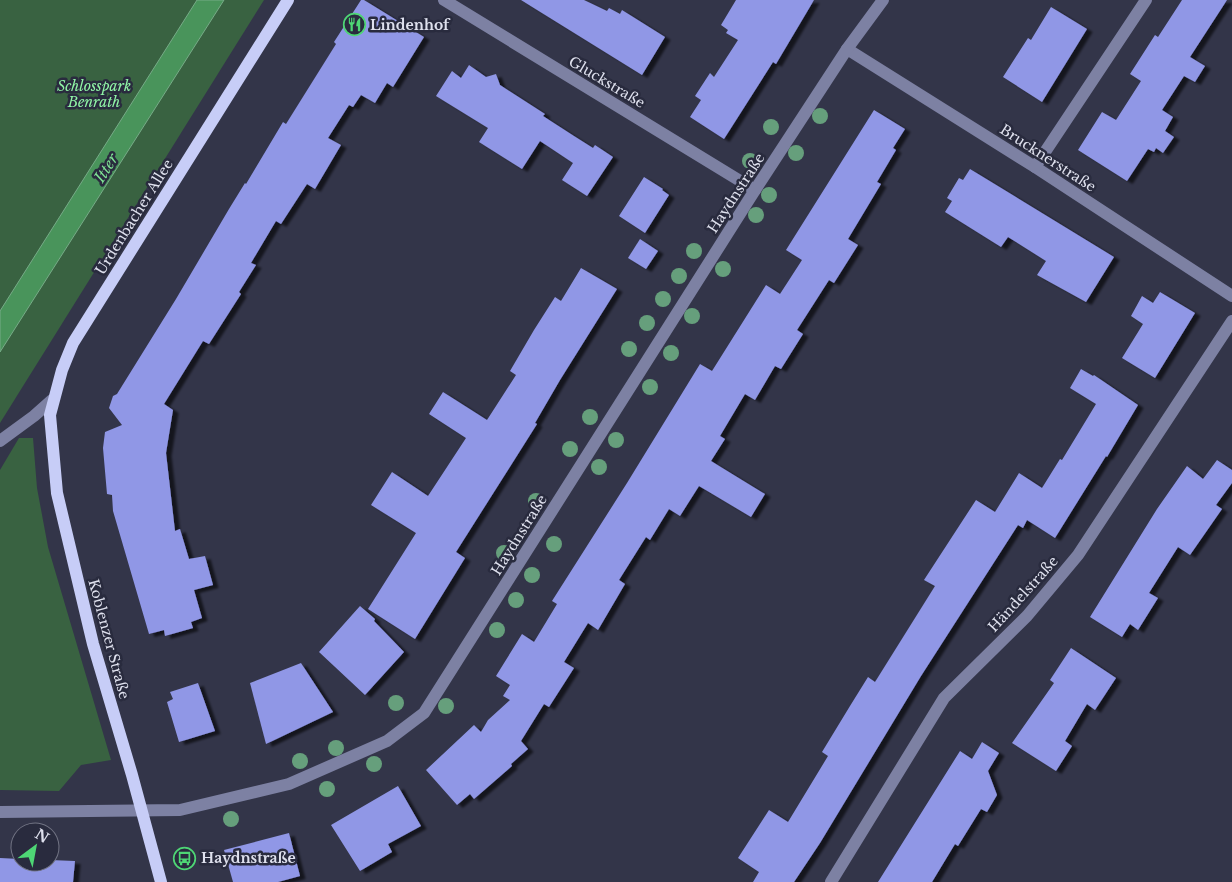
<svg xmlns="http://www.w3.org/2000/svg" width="1232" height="882" viewBox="0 0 1232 882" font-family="'Libre Baskerville',serif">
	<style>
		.green { fill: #396241 }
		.water { fill: #49945b; stroke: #76ab87 }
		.building { fill: #9097e6; filter: url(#shadow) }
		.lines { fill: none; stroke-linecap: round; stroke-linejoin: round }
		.minor { stroke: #7d81a3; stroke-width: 12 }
		.major { stroke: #c7cdf7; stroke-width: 12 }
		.tree { fill: #669f7c }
		.labels { text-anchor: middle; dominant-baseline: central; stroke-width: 5; stroke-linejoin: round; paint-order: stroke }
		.poi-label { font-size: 14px; font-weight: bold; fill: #dfe1ee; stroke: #292b3e; text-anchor: start }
		.street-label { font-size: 14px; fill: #dfe1ee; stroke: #292b3e }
		.park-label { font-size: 14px; font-style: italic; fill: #90f5a6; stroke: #292b3e }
		.water-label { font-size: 15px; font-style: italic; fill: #7fe395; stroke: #292b3e }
	</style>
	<defs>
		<filter id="shadow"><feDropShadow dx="5.5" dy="3" stdDeviation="1" flood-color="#0009"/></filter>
	</defs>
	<rect width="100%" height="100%" fill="#333549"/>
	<g class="green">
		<polygon points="0,0 264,0 0,423"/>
		<polygon points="19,438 33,438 37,488 48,547 111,760 81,765 59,791 0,790 0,470"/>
	</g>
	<polygon class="water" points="197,0 224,0 0,352 0,311"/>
	<g class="building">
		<polygon points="361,0 364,0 424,37 393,87 387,83 375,103 361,95 353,107 349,105 328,138 341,145 315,189 307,184 281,224 276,221 251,263 256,265 239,292 241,294 209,344 203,341 164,404 173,410 166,453 175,531 180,529 189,559 205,556 213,585 194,590 202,618 191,622 193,628 165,636 164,630 149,634 113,511 112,495 107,494 103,448 105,432 122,425 109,408 113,396 117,394 176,299 229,209 245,183 246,184 283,122 286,124 336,44 334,42"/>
		<polygon points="521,0 584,0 607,11 609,8 620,14 622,10 665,37 642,75"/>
		<polygon points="736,0 814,0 776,64 773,62 724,139 690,117 701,100 695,96 710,73 714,77 738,40 726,33 728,30 721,25"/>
		<polygon points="1182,0 1227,0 1190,57 1205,66 1195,82 1184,76 1162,110 1173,117 1165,131 1174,137 1163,153 1156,148 1154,152 1148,149 1127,181 1078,150 1102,112 1116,120 1141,81 1130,74 1155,35 1158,37"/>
		<polygon points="1051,7 1087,29 1042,102 1003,77 1028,38 1031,40"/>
		<polygon points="469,65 486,77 496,74 500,85 545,114 543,116 574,136 593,148 595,145 613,157 587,196 562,180 573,163 540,141 522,169 479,142 488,128 436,96 452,71 461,78"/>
		<polygon points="874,110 905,129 893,148 896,150 877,182 881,184 848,239 858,245 834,283 829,280 797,330 803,334 781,369 775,366 755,400 745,394 720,436 725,439 711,461 765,494 751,517 699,486 680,516 669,509 650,540 646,537 619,580 625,584 598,630 588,623 564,662 574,668 549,707 544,704 521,741 528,749 511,764 512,766 474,799 470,794 457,805 426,770 474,725 481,732 488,720 510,700 503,696 510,685 496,676 522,634 534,642 557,604 552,601 627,483 700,364 712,371 766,285 780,294 802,260 786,250"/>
		<polygon points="970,169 1114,257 1086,302 1037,275 1046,261 1008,237 1001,247 945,212 952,201 947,198 959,178 963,180"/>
		<polygon points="644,177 663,189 662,190 669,195 645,233 619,216"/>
		<polygon points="640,239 658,251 646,269 628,258"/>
		<polygon points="581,268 617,289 560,380 535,423 537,424 456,552 465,558 415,639 368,609 416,533 371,505 392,472 428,496 466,438 429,414 443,392 487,420 516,375 510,371 534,330 555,297 561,301"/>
		<polygon points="1160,292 1195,313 1155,378 1122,358 1143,324 1131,316 1142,296 1153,303"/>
		<polygon points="1081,369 1093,376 1094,375 1138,405 1107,457 1106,456 1055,538 1027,520 1023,528 1018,525 921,676 820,843 794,882 753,882 759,872 738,858 769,810 788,822 828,756 822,752 850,706 868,677 875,682 935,586 924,580 976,500 995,512 1019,473 1042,488 1060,459 1062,460 1096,404 1070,388"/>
		<polygon points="1217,460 1232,470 1232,483 1216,505 1222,509 1190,555 1178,547 1149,593 1158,598 1138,630 1130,624 1122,637 1090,617 1157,509 1187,466 1203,479"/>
		<polygon points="360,606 375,619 374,621 404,652 365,695 319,652"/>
		<polygon points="1071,648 1116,678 1095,710 1087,704 1065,741 1072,746 1056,771 1012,743 1054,683 1050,680"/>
		<polygon points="301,663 333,712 266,744 250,683"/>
		<polygon points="198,683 215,731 179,742 167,702 173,699 170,692"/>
		<polygon points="982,742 999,753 988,771 997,795 987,812 981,809 958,846 955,844 932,882 878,882 960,751 972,759"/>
		<polygon points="398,786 421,826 388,844 392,852 360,871 331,825"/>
		<polygon points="289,833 300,876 278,882 233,882 224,850"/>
		<polygon points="0,858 20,859 20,862 50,862 50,860 75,861 73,882 0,882"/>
	</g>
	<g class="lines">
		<g class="minor">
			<polyline points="444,0 755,190"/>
			<polyline points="847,49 1035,167 1232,296"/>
			<polyline points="1035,167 1146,0"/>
			<polyline points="0,441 34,416 52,400"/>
			<polyline points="0,812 180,810 289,784 387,741 424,713 755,190 847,49 883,0"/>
			<polyline points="831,882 944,698 1027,616 1078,555 1232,321"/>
		</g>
		<polyline class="major" points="161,882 132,775 93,644 57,493 50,415 62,370 73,343 288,0"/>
	</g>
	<g class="tree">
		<circle cx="820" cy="116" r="8"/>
		<circle cx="771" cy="127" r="8"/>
		<circle cx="796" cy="153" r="8"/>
		<circle cx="750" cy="161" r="8"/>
		<circle cx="769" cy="195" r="8"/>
		<circle cx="756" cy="215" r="8"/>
		<circle cx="694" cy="251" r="8"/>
		<circle cx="723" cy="269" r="8"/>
		<circle cx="679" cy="276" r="8"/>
		<circle cx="663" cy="299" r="8"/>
		<circle cx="692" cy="316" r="8"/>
		<circle cx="647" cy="323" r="8"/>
		<circle cx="629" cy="349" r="8"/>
		<circle cx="671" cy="353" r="8"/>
		<circle cx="650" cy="387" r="8"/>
		<circle cx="590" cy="417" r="8"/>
		<circle cx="616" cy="440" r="8"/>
		<circle cx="570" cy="449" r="8"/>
		<circle cx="599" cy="467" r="8"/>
		<circle cx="536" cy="501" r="8"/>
		<circle cx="554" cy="544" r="8"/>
		<circle cx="504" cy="553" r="8"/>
		<circle cx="532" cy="575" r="8"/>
		<circle cx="516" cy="600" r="8"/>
		<circle cx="497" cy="630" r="8"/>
		<circle cx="396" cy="703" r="8"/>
		<circle cx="446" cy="706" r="8"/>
		<circle cx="336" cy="748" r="8"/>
		<circle cx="300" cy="761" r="8"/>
		<circle cx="374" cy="764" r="8"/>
		<circle cx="327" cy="789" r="8"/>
		<circle cx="231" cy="819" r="8"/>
	</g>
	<defs>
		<symbol id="restaurant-ring" viewBox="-11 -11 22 22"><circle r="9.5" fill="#292b3e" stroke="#4ed675" stroke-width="1.5"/><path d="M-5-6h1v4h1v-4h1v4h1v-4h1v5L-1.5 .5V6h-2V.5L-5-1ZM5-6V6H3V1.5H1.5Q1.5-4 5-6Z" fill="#4ed675"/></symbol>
		<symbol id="bus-ring" viewBox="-11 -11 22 22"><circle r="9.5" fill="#292b3e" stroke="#4ed675" stroke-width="1.5"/><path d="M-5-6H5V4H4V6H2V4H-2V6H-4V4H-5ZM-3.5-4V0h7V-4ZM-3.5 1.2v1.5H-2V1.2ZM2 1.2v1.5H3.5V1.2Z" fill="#4ed675"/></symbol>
	</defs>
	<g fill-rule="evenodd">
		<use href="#restaurant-ring" x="342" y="12" width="25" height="25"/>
		<use href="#bus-ring" x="172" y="846" width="25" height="25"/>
	</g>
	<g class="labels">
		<g class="poi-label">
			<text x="370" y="25">Lindenhof</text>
			<text x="201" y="858">Haydnstraße</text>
		</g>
		<g class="street-label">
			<text transform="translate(607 82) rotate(31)">Gluckstraße</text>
			<text transform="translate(1048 158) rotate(33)">Brucknerstraße</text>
			<text transform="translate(736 193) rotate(-57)">Haydnstraße</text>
			<text transform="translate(134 217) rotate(-58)">Urdenbacher Allee</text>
			<text transform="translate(519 535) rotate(-58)">Haydnstraße</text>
			<text transform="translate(1023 594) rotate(-48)">Händelstraße</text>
			<text transform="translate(109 639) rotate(75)">Koblenzer Straße</text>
		</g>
		<g class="park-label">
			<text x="94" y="86">Schlosspark<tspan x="94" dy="16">Benrath</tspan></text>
		</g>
		<g class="water-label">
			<text transform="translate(106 168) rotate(-58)">Itter</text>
		</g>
	</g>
	<g transform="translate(35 847) rotate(32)"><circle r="24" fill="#292b3e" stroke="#727484"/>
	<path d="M0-4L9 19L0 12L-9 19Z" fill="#4ed675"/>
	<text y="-8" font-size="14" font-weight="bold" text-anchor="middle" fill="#dfe1ee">N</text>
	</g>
</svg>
